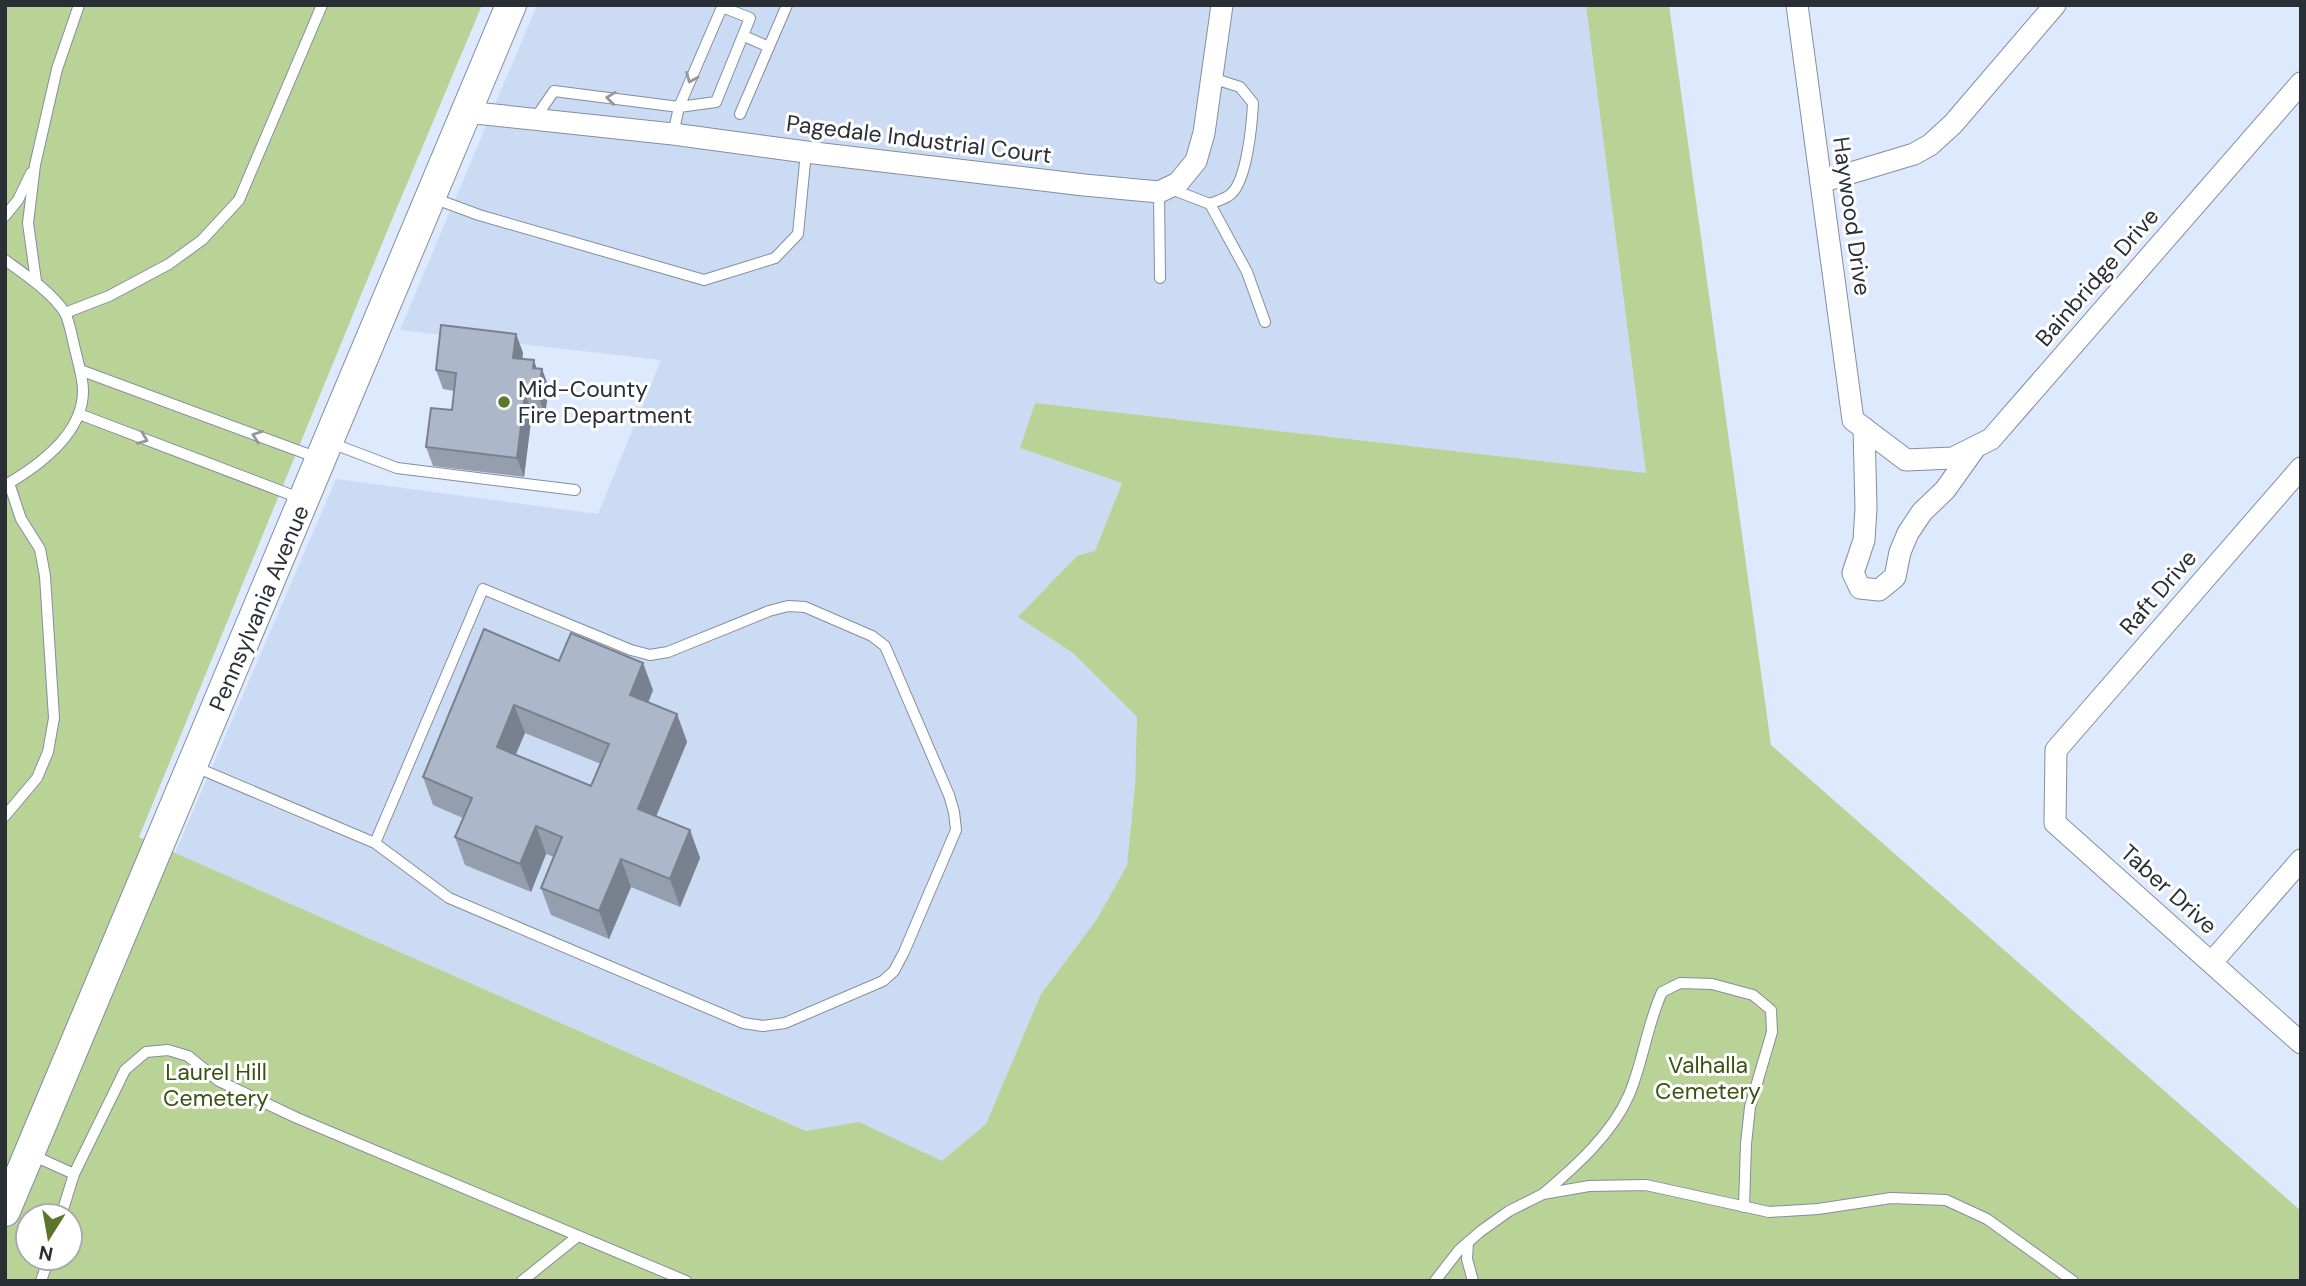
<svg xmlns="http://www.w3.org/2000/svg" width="2306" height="1286" viewBox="0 0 2306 1286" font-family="'DM Sans',sans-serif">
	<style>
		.built { fill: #cbdbf3 }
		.green { fill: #b8d395; fill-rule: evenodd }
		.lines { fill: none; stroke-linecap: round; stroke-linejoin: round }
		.lane-casing { stroke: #838e9f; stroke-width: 12 }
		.street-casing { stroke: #838e9f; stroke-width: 23 }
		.secondary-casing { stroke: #838e9f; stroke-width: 32 }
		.lane { stroke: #fff; stroke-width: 10 }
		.street { stroke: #fff; stroke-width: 21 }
		.secondary { stroke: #fff; stroke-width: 30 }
		.wall { fill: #949eae; fill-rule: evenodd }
		.shaded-wall { fill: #78818d }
		.building { fill: #acb8ca; stroke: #78818d; stroke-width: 2; fill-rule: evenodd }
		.oneway { stroke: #94969a }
		.poi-dot { fill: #5a762b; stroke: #fff; stroke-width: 2.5 }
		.labels { text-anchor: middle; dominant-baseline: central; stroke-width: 6; stroke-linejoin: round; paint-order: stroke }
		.street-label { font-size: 23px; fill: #2a2e35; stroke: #fff }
		.poi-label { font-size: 23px; fill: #2a2e35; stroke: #fff; text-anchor: start }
		.park-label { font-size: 23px; fill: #3b5210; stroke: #fff }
	</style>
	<rect width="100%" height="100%" fill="#dde9fc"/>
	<polygon class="built" points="537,5 1586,5 1646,473 1035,403 1020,448 1122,483 1095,551 1018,617 1073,653 1137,717 1135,786 1127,865 1097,919 1041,994 986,1124 942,1161 859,1123 807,1131 175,853 336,479 598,514 661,360 400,330"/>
	<path class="green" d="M 5,5 L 482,5 L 388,229 L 139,837 L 806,1131 L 859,1122 L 942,1161 L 986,1124 L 1041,994 L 1097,919 L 1127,865 L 1135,786 L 1137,717 L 1073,653 L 1018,617 L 1077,556 L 1095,551 L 1122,483 L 1020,448 L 1035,403 L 1646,473 L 1586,5 L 1669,5 L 1771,745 L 2301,1211 L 2301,1281 L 5,1281 ZM 28,1216 L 70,1216 L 70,1258 L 28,1258 Z"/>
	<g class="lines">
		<defs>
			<g id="lane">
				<polyline points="744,36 769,47"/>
				<polyline points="740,114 787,5"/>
				<polyline points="534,120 554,91 679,107 716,102 750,18 722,7 679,107 673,134"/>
				<polyline points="1171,189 1210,204 1247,272 1265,322"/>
				<polyline points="1159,192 1160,278"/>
				<polyline points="433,198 479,215 704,280 775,258 798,234 806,152"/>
				<path d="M 1210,204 C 1216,201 1226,199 1231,194 C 1247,180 1252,124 1253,103 L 1240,87 L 1212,78"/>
				<polyline points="5,216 18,200 31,173"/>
				<path d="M 5,260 C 23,273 53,293 65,313 C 70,323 72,338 75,349 C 78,363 83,377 83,391 C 83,432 41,464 9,483"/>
				<polyline points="36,281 28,223 35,165 57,69 79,5"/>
				<polyline points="65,313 109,296 169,264 202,240 239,200 322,5"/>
				<polyline points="80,370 318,458"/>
				<polyline points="79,414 302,499"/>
				<polyline points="331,443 397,468 575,490"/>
				<polyline points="5,484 9,483 21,519 40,549 45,576 54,718 48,752 37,778 5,816"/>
				<polyline points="193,766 375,843 449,898 743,1023 763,1026 785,1023 883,981 894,971 904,952 956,830 954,812 949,795 885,646 872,636 805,607 788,606 769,611 668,652 650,655 631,650 483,589 375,843"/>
				<polyline points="32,1155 74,1174"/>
				<path d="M 1544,1193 C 1575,1167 1612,1134 1629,1095 C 1643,1062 1647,1025 1662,992 L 1680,983 L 1712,984 L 1753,995 L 1771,1010 L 1772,1032 L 1750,1107 L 1746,1144 L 1744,1207"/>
				<polyline points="61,1216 74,1174 125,1070 146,1052 168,1050 188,1056 219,1081 297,1118 686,1281"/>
				<polyline points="1468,1242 1467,1259 1473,1281"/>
				<polyline points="41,1281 49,1258"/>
				<polyline points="522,1281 578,1236"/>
				<polyline points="1435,1281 1459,1250 1481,1231 1509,1211 1543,1194 1589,1186 1646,1185 1769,1212 1818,1209 1891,1198 1946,1200 1987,1219 2073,1281"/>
			</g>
			<g id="street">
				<polyline points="1797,5 1853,420 1906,460 1953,458 1991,439 2301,83"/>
				<polyline points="466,112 673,134 806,152 1084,185 1159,192 1178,183 1196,161 1204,133 1222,5"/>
				<polyline points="1821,182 1914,154 1930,145 1953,124 2055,5"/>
				<polyline points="1864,428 1866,508 1864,540 1853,573 1860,588 1879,590 1895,577 1900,552 1908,533 1922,512 1945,490 1975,448"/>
				<polyline points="2301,468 2056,750 2055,823 2301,1043"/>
				<polyline points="2212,962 2301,860"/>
			</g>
			<polyline id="secondary" points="5,1211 511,5"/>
		</defs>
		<use href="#lane" class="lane-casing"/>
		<use href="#street" class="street-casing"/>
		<use href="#secondary" class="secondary-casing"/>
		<use href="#lane" class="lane"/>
		<use href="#street" class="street"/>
		<use href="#secondary" class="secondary"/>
	</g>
	<g class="wall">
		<polygon points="516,334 523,353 522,359 537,369 542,369 549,388 545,414 532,413 524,477 433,466 426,447 452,410 454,391 443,389 436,370"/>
		<path d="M 559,661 L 653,690 L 648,703 L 677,714 L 687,742 L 656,816 L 690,830 L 700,858 L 680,907 L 631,887 L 609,939 L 551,915 L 541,888 L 554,857 L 546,854 L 531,892 L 465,865 L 455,837 L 463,818 L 433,805 L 423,777 ZM 525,733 L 601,764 L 591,786 L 515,755 Z"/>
	</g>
	<g class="shaded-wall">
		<polygon points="516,334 523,353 520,377 513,358"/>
		<polygon points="534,360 540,379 542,369 549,388 545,414 538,395 533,368"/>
		<polygon points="525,394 532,413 524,477 517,458"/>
		<polygon points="643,663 653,690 640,723 630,695"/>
		<polygon points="514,705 525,733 507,775 497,747"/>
		<polygon points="677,714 687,742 648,836 638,809"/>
		<polygon points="536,826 546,854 531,892 520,864"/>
		<polygon points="690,830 700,858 680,907 670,879"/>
		<polygon points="621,859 631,887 609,939 599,911"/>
	</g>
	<g class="building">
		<polygon points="441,325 516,334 513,358 534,360 533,368 542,369 538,395 525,394 517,458 426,447 431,408 452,410 456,373 436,370"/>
		<path d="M 484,629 L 559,661 L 571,633 L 643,663 L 630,695 L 677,714 L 638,809 L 690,830 L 670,879 L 621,859 L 599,911 L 541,888 L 562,837 L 536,826 L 520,864 L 455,837 L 472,798 L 423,777 ZM 514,705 L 609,744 L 591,786 L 497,747 Z"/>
	</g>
	<defs><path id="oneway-chevron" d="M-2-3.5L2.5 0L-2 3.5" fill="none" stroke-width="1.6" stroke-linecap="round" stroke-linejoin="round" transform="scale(1.75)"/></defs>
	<g class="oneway">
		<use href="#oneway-chevron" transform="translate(691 78) rotate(113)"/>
		<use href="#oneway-chevron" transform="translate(611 98) rotate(-173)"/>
		<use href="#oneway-chevron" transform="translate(257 436) rotate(-160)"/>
		<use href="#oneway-chevron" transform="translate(143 439) rotate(21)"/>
	</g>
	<circle class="poi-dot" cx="504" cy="402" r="7"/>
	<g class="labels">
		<g class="street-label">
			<text transform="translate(919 139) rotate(7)">Pagedale Industrial Court</text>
			<text transform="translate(1852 216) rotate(82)">Haywood Drive</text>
			<text transform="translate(2097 277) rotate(-49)">Bainbridge Drive</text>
			<text transform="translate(2158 592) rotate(-49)">Raft Drive</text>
			<text transform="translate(259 608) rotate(-67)">Pennsylvania Avenue</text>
			<text transform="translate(2169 889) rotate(42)">Taber Drive</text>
		</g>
		<g class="poi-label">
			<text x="518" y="389">Mid-County<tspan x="518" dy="26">Fire Department</tspan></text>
		</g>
		<g class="park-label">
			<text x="1708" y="1065">Valhalla<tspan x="1708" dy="26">Cemetery</tspan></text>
			<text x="216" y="1072">Laurel Hill<tspan x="216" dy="26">Cemetery</tspan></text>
		</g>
	</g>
	<rect width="2306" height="1286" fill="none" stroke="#2a2e35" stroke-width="14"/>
	<g transform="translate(49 1237) rotate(191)"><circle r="33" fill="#ffffff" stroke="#aaabae" stroke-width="2"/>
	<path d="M0-5L12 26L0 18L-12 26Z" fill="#5a762b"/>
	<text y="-10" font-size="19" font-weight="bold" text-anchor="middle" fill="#2a2e35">N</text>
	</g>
</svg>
